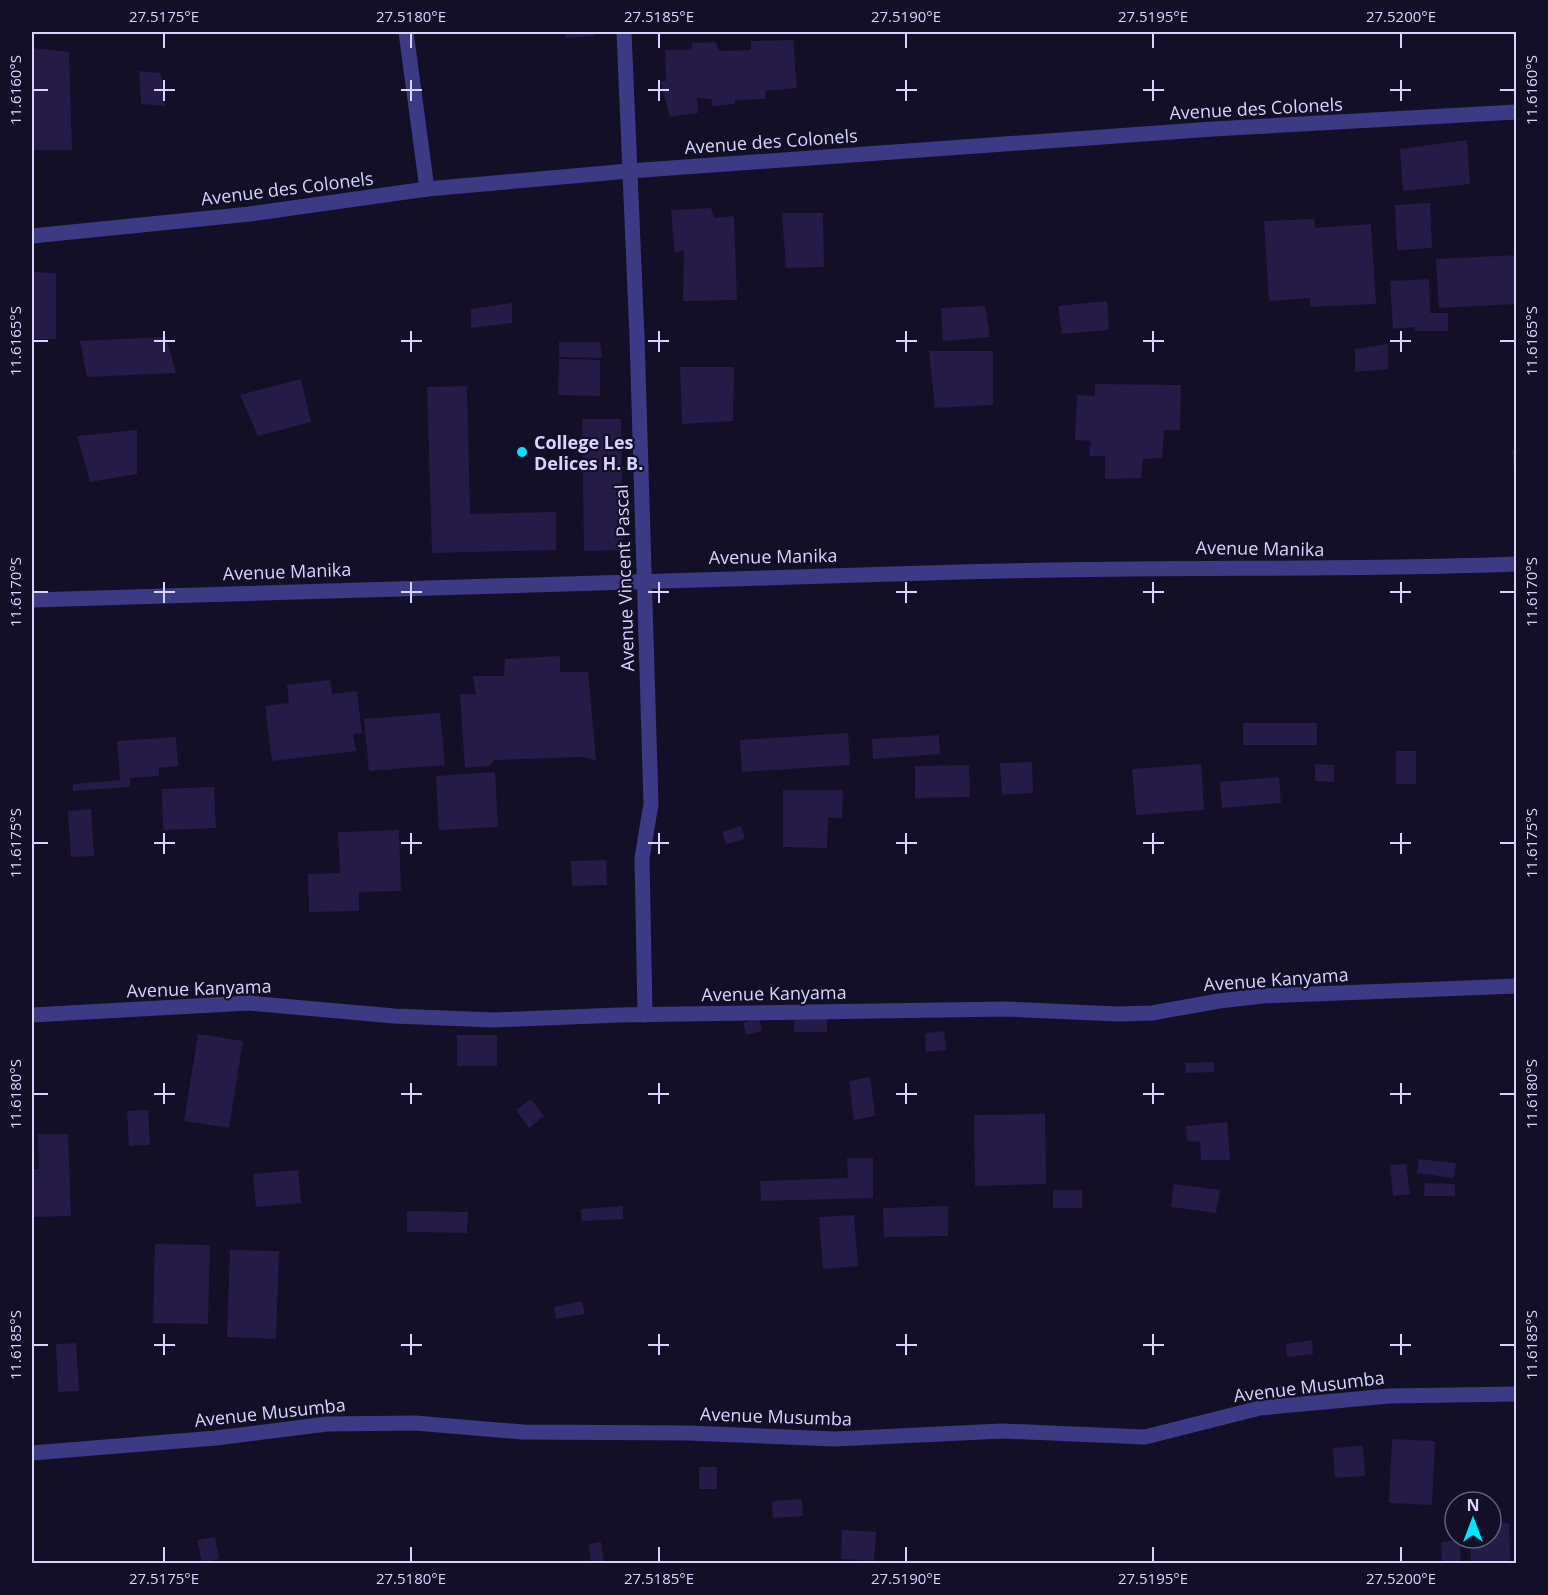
<svg xmlns="http://www.w3.org/2000/svg" width="1548" height="1595" viewBox="0 0 1548 1595" font-family="'Open Sans',sans-serif">
	<style>
		.building { fill: #241b47 }
		.lines { fill: none; stroke-linecap: round; stroke-linejoin: round }
		.street { stroke: #3d3a85; stroke-width: 15 }
		.ticks { fill: none; stroke: #d9d4ff; stroke-width: 2 }
		.poi-dot { fill: #00e5ff; stroke: #130f26; stroke-width: 2 }
		.labels { text-anchor: middle; dominant-baseline: central; stroke-width: 4.5; stroke-linejoin: round; paint-order: stroke }
		.street-label { font-size: 18px; fill: #d9d4ff; stroke: #130f26 }
		.poi-label { font-size: 18px; font-weight: bold; fill: #d9d4ff; stroke: #130f26; text-anchor: start }
		.neatline { fill: none; stroke: #d9d4ff; stroke-width: 2 }
		.ticks-label { font-size: 15px; text-anchor: middle; fill: #d9d4ff }
	</style>
	<rect width="100%" height="100%" fill="#130f26"/>
	<g class="building">
		<polygon points="565,32 594,32 594,36 566,38"/>
		<polygon points="793,40 797,88 766,91 765,99 734,100 735,104 711,106 712,99 697,98 698,113 670,117 660,81 666,81 665,50 691,50 692,43 715,42 720,51 751,50 751,41"/>
		<polygon points="32,48 69,52 72,150 32,150"/>
		<polygon points="139,71 161,73 165,106 141,104"/>
		<polygon points="1467,140 1470,184 1403,191 1400,149"/>
		<polygon points="1430,203 1432,248 1397,250 1395,205"/>
		<polygon points="711,208 714,218 734,216 737,300 683,301 684,250 675,253 671,210"/>
		<polygon points="782,213 823,213 824,267 786,268"/>
		<polygon points="1314,219 1315,228 1371,224 1376,304 1310,307 1310,298 1269,301 1264,221"/>
		<polygon points="1516,255 1516,304 1439,308 1436,259"/>
		<polygon points="32,272 56,273 56,339 32,339"/>
		<polygon points="1429,279 1430,313 1448,313 1448,331 1415,331 1415,327 1393,329 1390,281"/>
		<polygon points="1107,301 1109,330 1062,334 1058,306"/>
		<polygon points="512,303 512,323 471,328 471,309"/>
		<polygon points="985,306 990,337 943,341 941,308"/>
		<polygon points="166,337 176,373 87,377 80,341"/>
		<polygon points="559,342 600,342 602,358 559,357"/>
		<polygon points="1388,344 1388,369 1355,372 1355,349"/>
		<polygon points="929,351 993,351 993,405 935,408"/>
		<polygon points="559,359 600,360 600,396 558,395"/>
		<polygon points="680,367 734,367 733,421 682,424"/>
		<polygon points="301,379 311,422 258,436 240,395"/>
		<polygon points="1095,384 1181,385 1180,430 1164,430 1162,458 1143,459 1141,478 1105,479 1105,456 1089,456 1091,441 1075,440 1077,395 1095,396"/>
		<polygon points="467,386 470,514 556,512 556,550 432,553 427,387"/>
		<polygon points="582,419 621,419 623,550 584,551"/>
		<polygon points="137,430 137,474 90,482 77,436"/>
		<polygon points="1516,449 1516,480 1515,480 1512,450"/>
		<polygon points="560,656 560,672 588,672 596,760 582,757 495,760 488,766 465,768 460,694 476,694 473,676 504,676 505,659"/>
		<polygon points="330,680 332,694 357,691 362,733 353,734 356,751 272,761 265,706 289,703 287,685"/>
		<polygon points="440,713 445,765 369,771 364,719"/>
		<rect x="1243" y="723" width="74" height="22"/>
		<polygon points="848,733 850,765 742,772 740,740"/>
		<polygon points="939,735 940,754 873,759 872,739"/>
		<polygon points="176,737 178,766 159,768 159,776 130,778 130,787 73,791 73,784 120,780 117,741"/>
		<rect x="1396" y="751" width="20" height="33"/>
		<polygon points="1032,762 1033,793 1002,795 1000,763"/>
		<polygon points="1201,764 1204,810 1136,815 1132,769"/>
		<polygon points="1315,764 1334,765 1334,782 1315,781"/>
		<polygon points="969,765 970,797 915,798 915,766"/>
		<polygon points="495,772 498,827 439,830 436,776"/>
		<polygon points="1279,777 1281,803 1222,808 1220,782"/>
		<polygon points="214,787 216,828 163,830 162,789"/>
		<polygon points="783,790 843,790 842,818 828,817 827,848 783,847"/>
		<polygon points="91,809 94,856 71,857 68,811"/>
		<polygon points="741,826 745,839 726,844 722,832"/>
		<polygon points="399,830 401,891 359,892 359,911 309,912 308,874 340,873 338,832"/>
		<polygon points="606,860 607,885 572,886 571,861"/>
		<rect x="794" y="1016" width="33" height="16"/>
		<polygon points="759,1019 762,1031 746,1035 743,1023"/>
		<polygon points="944,1031 946,1050 926,1052 925,1033"/>
		<polygon points="198,1034 243,1041 229,1128 184,1121"/>
		<rect x="457" y="1035" width="40" height="31"/>
		<polygon points="1214,1062 1214,1072 1186,1073 1185,1063"/>
		<polygon points="870,1077 875,1116 854,1120 849,1081"/>
		<polygon points="531,1099 544,1116 529,1128 516,1110"/>
		<polygon points="148,1110 150,1145 129,1146 127,1111"/>
		<polygon points="1045,1114 1046,1184 975,1186 974,1115"/>
		<polygon points="1227,1122 1230,1160 1201,1160 1200,1142 1187,1141 1186,1126"/>
		<polygon points="38,1134 68,1134 71,1216 32,1217 32,1169 39,1169"/>
		<polygon points="847,1158 873,1158 873,1198 761,1201 760,1181 848,1178"/>
		<polygon points="1419,1159 1456,1163 1454,1178 1417,1173"/>
		<polygon points="1406,1164 1410,1194 1393,1196 1390,1165"/>
		<polygon points="298,1170 301,1203 256,1207 253,1174"/>
		<polygon points="1425,1183 1455,1184 1455,1196 1424,1196"/>
		<polygon points="1174,1184 1220,1190 1216,1213 1171,1207"/>
		<rect x="1053" y="1190" width="29" height="18"/>
		<polygon points="623,1206 623,1219 582,1221 581,1209"/>
		<polygon points="948,1206 948,1236 884,1237 883,1208"/>
		<polygon points="407,1211 468,1212 467,1233 407,1232"/>
		<polygon points="854,1215 858,1266 823,1269 819,1217"/>
		<polygon points="155,1244 210,1245 208,1324 153,1323"/>
		<polygon points="230,1250 279,1251 276,1339 227,1337"/>
		<polygon points="582,1301 585,1314 556,1319 554,1307"/>
		<polygon points="1312,1340 1313,1354 1287,1357 1286,1344"/>
		<polygon points="76,1343 79,1391 58,1392 56,1344"/>
		<polygon points="1392,1439 1435,1441 1432,1505 1389,1503"/>
		<polygon points="1363,1446 1365,1476 1335,1478 1333,1448"/>
		<rect x="699" y="1467" width="18" height="22"/>
		<polygon points="802,1499 803,1516 773,1518 772,1501"/>
		<polygon points="1509,1523 1510,1564 1471,1564 1470,1538 1491,1538 1491,1524"/>
		<polygon points="842,1530 876,1532 874,1561 841,1559"/>
		<polygon points="215,1537 219,1559 202,1563 197,1540"/>
		<polygon points="1460,1540 1461,1564 1442,1564 1441,1542"/>
		<polygon points="601,1542 604,1564 591,1564 589,1544"/>
	</g>
	<g class="lines">
		<g class="street">
			<polyline points="406,32 427,189"/>
			<polyline points="624,32 637,337 651,804 642,858 645,1015"/>
			<polyline points="32,236 250,214 427,189 629,171 1213,129 1516,112"/>
			<path d="M 32,600 C 372,588 713,577 1054,570 C 1208,567 1362,570 1516,564"/>
			<polyline points="32,1015 249,1003 394,1016 494,1020 619,1015 1005,1009 1118,1014 1152,1013 1219,1001 1262,996 1516,986"/>
			<polyline points="32,1453 216,1438 327,1424 415,1423 523,1432 689,1433 835,1439 1002,1431 1145,1437 1260,1408 1389,1396 1516,1394"/>
		</g>
	</g>
	<path class="ticks" d="M 164,33 L 164,48M 411,33 L 411,48M 659,33 L 659,48M 906,33 L 906,48M 1153,33 L 1153,48M 1401,33 L 1401,48M 164,80 L 164,101M 411,80 L 411,101M 659,80 L 659,101M 906,80 L 906,101M 1153,80 L 1153,101M 1401,80 L 1401,101M 33,90 L 48,90M 154,90 L 175,90M 401,90 L 422,90M 648,90 L 669,90M 896,90 L 917,90M 1143,90 L 1164,90M 1390,90 L 1411,90M 1500,90 L 1515,90M 164,331 L 164,352M 411,331 L 411,352M 659,331 L 659,352M 906,331 L 906,352M 1153,331 L 1153,352M 1401,331 L 1401,352M 33,341 L 48,341M 154,341 L 175,341M 401,341 L 422,341M 648,341 L 669,341M 896,341 L 917,341M 1143,341 L 1164,341M 1390,341 L 1411,341M 1500,341 L 1515,341M 164,582 L 164,603M 411,582 L 411,603M 659,582 L 659,603M 906,582 L 906,603M 1153,582 L 1153,603M 1401,582 L 1401,603M 33,592 L 48,592M 154,592 L 175,592M 401,592 L 422,592M 648,592 L 669,592M 896,592 L 917,592M 1143,592 L 1164,592M 1390,592 L 1411,592M 1500,592 L 1515,592M 164,833 L 164,854M 411,833 L 411,854M 659,833 L 659,854M 906,833 L 906,854M 1153,833 L 1153,854M 1401,833 L 1401,854M 33,843 L 48,843M 154,843 L 175,843M 401,843 L 422,843M 648,843 L 669,843M 896,843 L 917,843M 1143,843 L 1164,843M 1390,843 L 1411,843M 1500,843 L 1515,843M 164,1083 L 164,1104M 411,1083 L 411,1104M 659,1083 L 659,1104M 906,1083 L 906,1104M 1153,1083 L 1153,1104M 1401,1083 L 1401,1104M 33,1094 L 48,1094M 154,1094 L 175,1094M 401,1094 L 422,1094M 648,1094 L 669,1094M 896,1094 L 917,1094M 1143,1094 L 1164,1094M 1390,1094 L 1411,1094M 1500,1094 L 1515,1094M 164,1334 L 164,1355M 411,1334 L 411,1355M 659,1334 L 659,1355M 906,1334 L 906,1355M 1153,1334 L 1153,1355M 1401,1334 L 1401,1355M 33,1345 L 48,1345M 154,1345 L 175,1345M 401,1345 L 422,1345M 648,1345 L 669,1345M 896,1345 L 917,1345M 1143,1345 L 1164,1345M 1390,1345 L 1411,1345M 1500,1345 L 1515,1345M 164,1547 L 164,1562M 411,1547 L 411,1562M 659,1547 L 659,1562M 906,1547 L 906,1562M 1153,1547 L 1153,1562M 1401,1547 L 1401,1562"/>
	<circle class="poi-dot" cx="522" cy="452" r="6"/>
	<g class="labels">
		<g class="street-label">
			<text transform="translate(1256 108) rotate(-3)">Avenue des Colonels</text>
			<text transform="translate(771 141) rotate(-4)">Avenue des Colonels</text>
			<text transform="translate(287 188) rotate(-7)">Avenue des Colonels</text>
			<text transform="translate(1260 548) rotate(1)">Avenue Manika</text>
			<text transform="translate(773 556) rotate(-1)">Avenue Manika</text>
			<text transform="translate(287 571) rotate(-2)">Avenue Manika</text>
			<text transform="translate(624 578) rotate(-92)">Avenue Vincent Pascal</text>
			<text transform="translate(1276 979) rotate(-4)">Avenue Kanyama</text>
			<text transform="translate(199 988) rotate(-2)">Avenue Kanyama</text>
			<text transform="translate(774 993) rotate(-1)">Avenue Kanyama</text>
			<text transform="translate(1309 1386) rotate(-7)">Avenue Musumba</text>
			<text transform="translate(270 1412) rotate(-6)">Avenue Musumba</text>
			<text transform="translate(776 1416) rotate(2)">Avenue Musumba</text>
		</g>
		<g class="poi-label">
			<text x="534" y="442">College Les<tspan x="534" dy="21">Delices H. B.</tspan></text>
		</g>
	</g>
	<rect width="1548" height="1595" fill="none" stroke="#130f26" stroke-width="66"/>
	<g transform="translate(1473 1520)"><circle r="28" fill="#130f26" stroke="#625e7d" stroke-width="1.5"/>
	<path d="M0-4.5L10 22L0 15L-10 22Z" fill="#00e5ff"/>
	<text y="-9" font-size="16" font-weight="bold" text-anchor="middle" fill="#d9d4ff">N</text>
	</g>
	<rect x="33" y="33" width="1482" height="1529" class="neatline"/>
	<g class="ticks-label">
		<text x="164" y="22">27.5175°E</text>
		<text x="411" y="22">27.5180°E</text>
		<text x="659" y="22">27.5185°E</text>
		<text x="906" y="22">27.5190°E</text>
		<text x="1153" y="22">27.5195°E</text>
		<text x="1401" y="22">27.5200°E</text>
		<text transform="translate(16 90) rotate(-90)" y="5">11.6160°S</text>
		<text transform="translate(1532 90) rotate(-90)" y="5">11.6160°S</text>
		<text transform="translate(16 341) rotate(-90)" y="5">11.6165°S</text>
		<text transform="translate(1532 341) rotate(-90)" y="5">11.6165°S</text>
		<text transform="translate(16 592) rotate(-90)" y="5">11.6170°S</text>
		<text transform="translate(1532 592) rotate(-90)" y="5">11.6170°S</text>
		<text transform="translate(16 843) rotate(-90)" y="5">11.6175°S</text>
		<text transform="translate(1532 843) rotate(-90)" y="5">11.6175°S</text>
		<text transform="translate(16 1094) rotate(-90)" y="5">11.6180°S</text>
		<text transform="translate(1532 1094) rotate(-90)" y="5">11.6180°S</text>
		<text transform="translate(16 1345) rotate(-90)" y="5">11.6185°S</text>
		<text transform="translate(1532 1345) rotate(-90)" y="5">11.6185°S</text>
		<text x="164" y="1584">27.5175°E</text>
		<text x="411" y="1584">27.5180°E</text>
		<text x="659" y="1584">27.5185°E</text>
		<text x="906" y="1584">27.5190°E</text>
		<text x="1153" y="1584">27.5195°E</text>
		<text x="1401" y="1584">27.5200°E</text>
	</g>
</svg>
